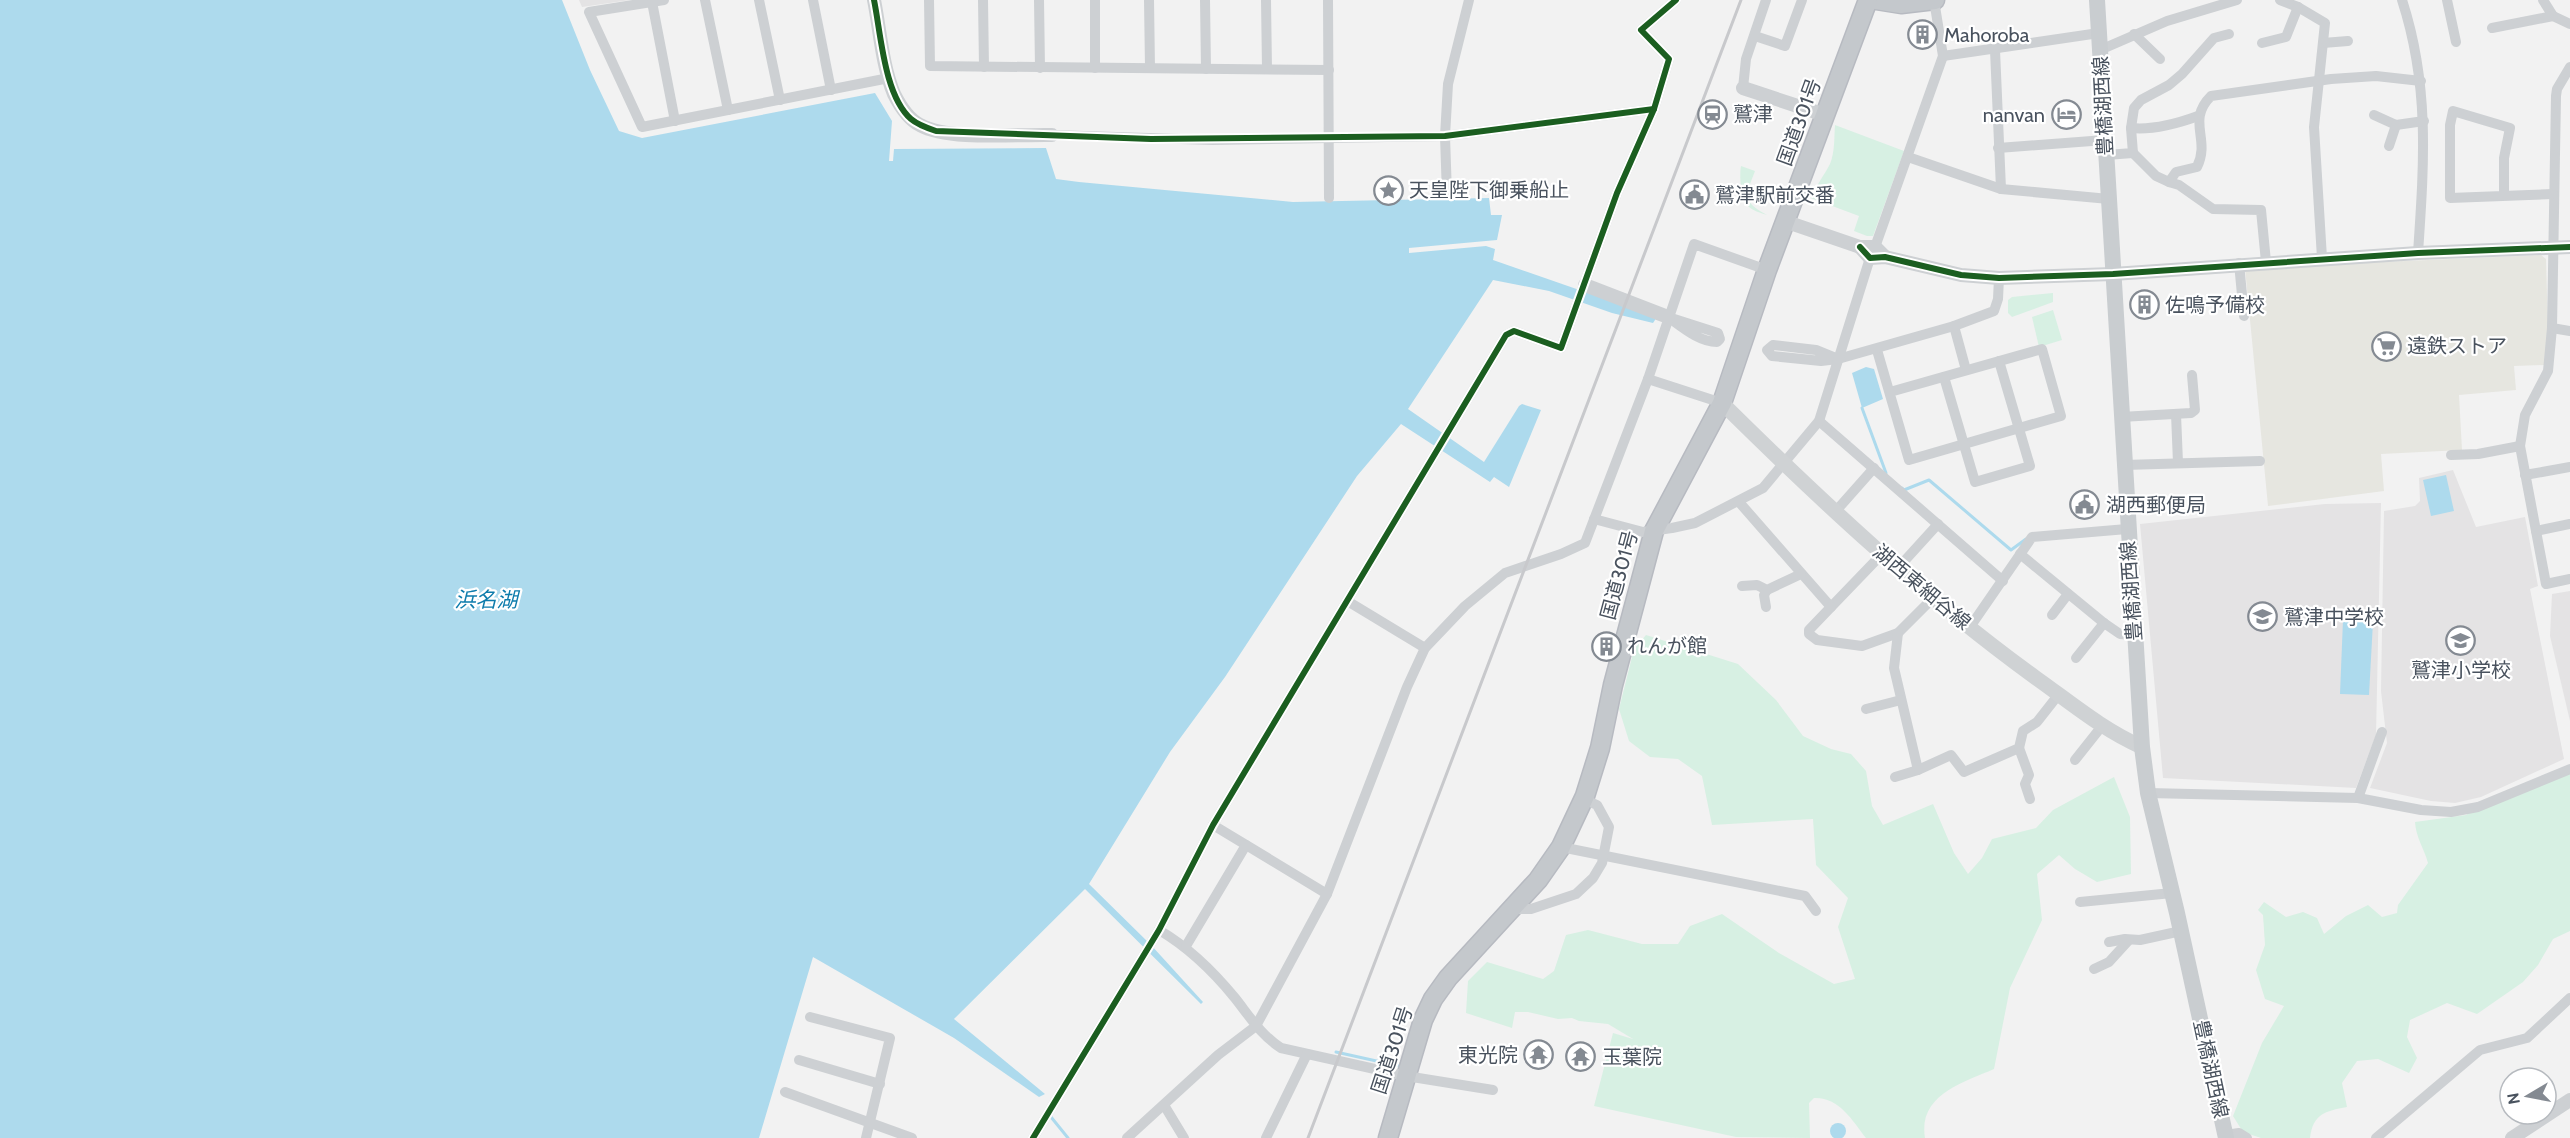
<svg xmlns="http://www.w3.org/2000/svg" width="2570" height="1138" viewBox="0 0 2570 1138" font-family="Cabin,'Noto Sans JP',sans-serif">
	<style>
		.commercial { fill: #e6e6e0 }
		.education { fill: #e4e3e4 }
		.green { fill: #d7f0e3 }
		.water { fill: #addaed }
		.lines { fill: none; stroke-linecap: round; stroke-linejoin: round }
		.stream { stroke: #addaed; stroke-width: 3 }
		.trunk-casing { stroke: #b7bac1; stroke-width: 21 }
		.minor { stroke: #cdd0d3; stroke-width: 10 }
		.tertiary { stroke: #cdd0d3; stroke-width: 14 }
		.secondary { stroke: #cfd2d4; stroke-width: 15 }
		.primary { stroke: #c9cdd0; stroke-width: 16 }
		.trunk { stroke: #c4c8cc; stroke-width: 18 }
		.rail { stroke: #c8c9cc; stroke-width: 3 }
		.cycleway-casing { stroke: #fff; stroke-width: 10 }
		.cycleway { stroke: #1b5e20; stroke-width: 6 }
		.labels { text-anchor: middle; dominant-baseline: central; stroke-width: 4.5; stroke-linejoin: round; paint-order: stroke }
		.poi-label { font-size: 20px; fill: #49525e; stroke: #fff; text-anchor: start }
		.street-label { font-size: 20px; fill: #49525e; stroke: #fff }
		.water-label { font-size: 21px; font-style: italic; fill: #0e7cac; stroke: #fff }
	</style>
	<rect width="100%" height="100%" fill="#f2f2f2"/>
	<polygon class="commercial" points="2541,255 2546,259 2548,331 2544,365 2514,366 2516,390 2459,395 2462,450 2381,454 2384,491 2268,506 2245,268"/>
	<g class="education">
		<polygon points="579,0 630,0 582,7"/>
		<polygon points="2453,470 2476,527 2525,517 2538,586 2530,589 2564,759 2481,797 2455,803 2431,801 2370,788 2387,743 2381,691 2384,511 2415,506 2420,501 2419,478"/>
		<polygon points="2381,503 2376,735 2356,788 2163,778 2140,524 2325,504"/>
		<polygon points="2570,591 2570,721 2550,636 2552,594"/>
	</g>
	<g class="green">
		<path d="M 1835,125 L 1904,151 L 1873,236 L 1867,236 L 1854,231 L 1859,216 L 1811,198 C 1816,185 1824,176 1830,164 C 1835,151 1834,138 1835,125 Z"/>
		<path d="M 1741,166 L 1755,171 C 1745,197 1742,201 1767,215 C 1761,213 1753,211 1748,206 C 1741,198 1739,176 1741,166 Z"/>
		<polygon points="2053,293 2053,302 2012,317 2008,313 2008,300 2012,297"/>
		<polygon points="2053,310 2062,340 2039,347 2032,317"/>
		<path d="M 1646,635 L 1738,664 L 1776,700 L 1803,736 L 1831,749 L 1851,754 L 1866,771 L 1872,806 L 1883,825 L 1933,804 L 1954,853 L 1968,874 L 1982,858 L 1992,839 L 2036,828 L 2053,810 L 2114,777 L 2130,817 L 2131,874 L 2097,882 L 2075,869 L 2059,855 L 2037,874 L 2042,920 L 2010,988 L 1994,1069 C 1962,1083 1918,1095 1925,1138 L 1866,1138 C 1852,1120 1839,1097 1814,1098 L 1809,1103 L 1810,1138 L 1736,1137 L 1594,1106 L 1613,1033 L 1633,1039 L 1608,1024 L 1579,1021 L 1572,1018 L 1558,1019 L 1528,1012 L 1515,1012 L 1512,1028 L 1466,1013 L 1468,981 L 1487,962 L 1543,979 L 1554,971 L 1566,935 L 1588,930 L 1642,944 L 1678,944 L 1690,926 L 1722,914 L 1779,953 L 1834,984 L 1855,979 L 1838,927 L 1848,898 L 1816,865 L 1813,819 L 1712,825 L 1702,776 L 1678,759 L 1650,757 L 1629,741 L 1619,709 L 1634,649 Z"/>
		<path d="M 2570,769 L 2570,931 L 2553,939 L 2538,965 L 2523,982 L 2477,1014 L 2447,1003 L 2410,1020 L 2407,1037 L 2417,1058 L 2409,1073 L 2378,1059 L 2357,1061 L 2342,1083 L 2347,1107 C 2325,1111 2313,1114 2310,1138 L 2261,1138 L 2243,1132 L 2233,1116 L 2262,1043 L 2284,1006 L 2265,999 L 2256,970 L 2265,945 L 2263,915 L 2258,910 L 2264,902 L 2286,917 L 2303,912 L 2317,918 L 2324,934 L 2346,916 L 2368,905 L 2382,917 L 2397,913 L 2398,905 L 2428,863 C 2424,848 2416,838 2415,822 L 2466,815 L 2482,805 Z"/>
	</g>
	<g class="water">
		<polygon points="0,0 562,0 590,70 619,131 642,138 875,93 892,121 889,161 893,161 894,149 1046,148 1056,179 1079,182 1293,202 1489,198 1491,215 1502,215 1497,240 1409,248 1409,253 1486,246 1495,249 1493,260 1657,317 1653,323 1612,313 1549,291 1493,280 1408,409 1484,462 1519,406 1522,404 1541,410 1509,487 1494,477 1490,482 1401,424 1357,476 1225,677 1170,752 1089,884 1151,945 1203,1002 1201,1004 1085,889 954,1019 1045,1094 1039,1097 954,1038 813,957 759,1138 0,1138"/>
		<polygon points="1866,367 1874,369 1883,399 1862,408 1852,373"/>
		<polygon points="2446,475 2454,511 2431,516 2423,480"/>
		<polygon points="2343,620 2373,622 2369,695 2340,694"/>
		<circle cx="1838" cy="1131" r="8"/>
	</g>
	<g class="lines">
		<g class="stream">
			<polyline points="1862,408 1886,473"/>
			<polyline points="1902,488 1904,490 1929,480 2011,550 2026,539"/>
			<polyline points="1336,1052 1399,1066"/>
			<polyline points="1051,1117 1068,1138"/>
		</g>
		<defs>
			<g id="trunk">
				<polyline points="1876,0 1901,4 1935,0"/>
				<polyline points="1388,1138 1423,1020 1433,999 1448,978 1538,880 1561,847 1585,796 1600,748 1613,685 1654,531 1722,403 1767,270 1868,0"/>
			</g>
		</defs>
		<use href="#trunk" class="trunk-casing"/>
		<g class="minor">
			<polyline points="664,0 589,12 642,127 889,78"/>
			<polyline points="705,0 728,110"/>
			<polyline points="759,0 780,100"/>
			<polyline points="813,0 831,90"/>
			<polyline points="929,0 930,66 1329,70"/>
			<polyline points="983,0 984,67"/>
			<polyline points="1039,0 1040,68"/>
			<polyline points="1095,0 1095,68"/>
			<polyline points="1149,0 1150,68"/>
			<polyline points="1205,0 1206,69"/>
			<polyline points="1266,0 1267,69"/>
			<polyline points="1328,0 1329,198"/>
			<polyline points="2280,0 2298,7 2325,23 2314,127 2322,258"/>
			<path d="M 2402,0 C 2430,86 2424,164 2418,253"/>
			<polyline points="2447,0 2456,42"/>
			<polyline points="2543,0 2553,16 2570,24"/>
			<polyline points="652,2 675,121"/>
			<polyline points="2492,28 2553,16"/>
			<polyline points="2134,34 2160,59"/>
			<polyline points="1755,36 1785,46 1802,0"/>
			<polyline points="2262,43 2286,37 2298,7"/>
			<polyline points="2323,43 2348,41"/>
			<polyline points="1995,50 2001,189"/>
			<polyline points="2100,50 2167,21 2237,0"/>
			<polyline points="1943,56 2099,33"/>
			<polyline points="2570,67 2557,89 2556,96 2552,328 2548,371 2525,415 2520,446 2546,584 2570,579"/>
			<polyline points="1743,88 1746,59 1766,0"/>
			<polyline points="2374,115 2396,125 2424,121"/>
			<path d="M 2131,128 C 2152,130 2179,123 2198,116"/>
			<polyline points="1052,135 1213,140 1445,136 1654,109"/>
			<polyline points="2389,146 2396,125"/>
			<polyline points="1998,148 2105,140"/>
			<path d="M 2133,153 L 2156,176 L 2169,182 L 2176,172 L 2197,167 C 2211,139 2186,121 2211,96 L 2331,79 L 2376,76 L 2421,81"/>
			<polyline points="2106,155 2133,153 2131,128 2134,108 2141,100 2169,85 2182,74 2214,38 2229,34"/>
			<polyline points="1908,157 2001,189 2109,199"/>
			<polyline points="2169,182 2179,185 2213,209 2261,210 2266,262"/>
			<polyline points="1447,195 1445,136 1448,84 1469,0"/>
			<polyline points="2504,196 2504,158 2510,128 2453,111 2450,125 2450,198 2553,194"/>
			<polyline points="1875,247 1943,56 1934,0"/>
			<polyline points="2239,263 2244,316"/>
			<path d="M 1668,317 L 1718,333 L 1720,339 L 1717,342 C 1699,342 1682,327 1668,317 Z"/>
			<polyline points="1954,326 1966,370"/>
			<polyline points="2552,328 2570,331"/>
			<polyline points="1877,350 1909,460 2061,416 2042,349 1890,392"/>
			<polyline points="1838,359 1816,350 1773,345 1767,350 1772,356 1821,361 1838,359 1954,326 1994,311 1998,299 1999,278"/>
			<polyline points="1944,377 1975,482 2030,466 1999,361"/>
			<polyline points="1648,379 1722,403"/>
			<polyline points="2176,414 2178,463"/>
			<polyline points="2121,417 2191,413 2195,410 2192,375"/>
			<polyline points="1819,421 2003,581"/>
			<polyline points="2451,455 2478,454 2520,446"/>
			<polyline points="2124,465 2260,461"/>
			<polyline points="2525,475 2570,467"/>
			<polyline points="1739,502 1831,607 1882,554"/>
			<polyline points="1835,512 1874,468"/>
			<polyline points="1594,519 1643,532 1672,528 1695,523 1763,488 1819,421 1870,258"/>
			<polyline points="2536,531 2570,524"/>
			<polyline points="2020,554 2104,623 2120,634 2134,635"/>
			<polyline points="1898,568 1938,524"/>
			<polyline points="1742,586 1757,585 1767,590 1801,574"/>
			<polyline points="1349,602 1425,648"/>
			<polyline points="1766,607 1764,595 1767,590"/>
			<polyline points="1831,607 1809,630 1809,634 1817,640 1862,646 1898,633 1932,599"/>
			<polyline points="2052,615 2068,594"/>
			<polyline points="1970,627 2032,537 2127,529"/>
			<polyline points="1898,633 1894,668 1918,770 1951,755 1964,772 2019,748 2023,731 2037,722 2059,694"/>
			<polyline points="2076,658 2104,623"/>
			<polyline points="1866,709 1901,700"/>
			<polyline points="2019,748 2029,775 2025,784 2030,799"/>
			<polyline points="2075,760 2102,726"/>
			<polyline points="1895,777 1918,770"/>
			<polyline points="2148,793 2358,798 2421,810 2451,812 2478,807 2570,769"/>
			<polyline points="2358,798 2382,732"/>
			<polyline points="1213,825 1327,894"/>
			<polyline points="1561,847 1805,896 1816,911"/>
			<polyline points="2080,902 2172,893"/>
			<polyline points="1513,909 1531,909 1576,894 1593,878 1602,863 1609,827 1597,805 1583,799"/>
			<path d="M 1159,930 C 1188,947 1213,971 1235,998 C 1250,1017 1261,1035 1281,1048 L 1406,1076 L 1493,1090"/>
			<polyline points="2109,942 2125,939 2140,940 2181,931"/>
			<polyline points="1186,946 1246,845"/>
			<polyline points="2094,969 2109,962 2129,940"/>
			<polyline points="810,1017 890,1038 866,1138"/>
			<polyline points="799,1060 880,1084"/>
			<polyline points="785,1092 912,1138"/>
			<polyline points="1164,1105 1184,1138"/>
			<polyline points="2225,1135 2239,1133 2247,1138"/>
			<polyline points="1033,1138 1159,930 1213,825 1506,335 1514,331 1561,348 1617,193 1654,109 1669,59 1641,30 1676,0"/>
			<polyline points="1127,1138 1218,1055 1256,1026 1327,894 1407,687 1425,648 1465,606 1505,573 1561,554 1585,543 1648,379 1694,244 1767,270"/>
			<polyline points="1266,1138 1307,1054"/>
			<polyline points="2376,1138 2480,1050 2527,1038 2570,998"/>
		</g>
		<g class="tertiary">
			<path d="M 874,0 C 880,30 882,65 894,94 C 900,106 908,119 920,125 C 949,141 1018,134 1052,135"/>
			<polyline points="1743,88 1825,115"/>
			<polyline points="1787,222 1860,247 1875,247 1885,257"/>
			<polyline points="1860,247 1870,258 1885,257 1961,275 1999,278 2113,274 2418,253 2570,247"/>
			<polyline points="1585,285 1668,317"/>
			<polyline points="2512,1138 2570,1100"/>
		</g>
		<path class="secondary" d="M 1722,403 C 1821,501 1923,596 2036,678 C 2070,702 2103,730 2142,747"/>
		<polyline class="primary" points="2097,0 2142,747 2148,793 2177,913 2226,1138"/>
		<use href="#trunk" class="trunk"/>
		<polyline class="rail" points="1308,1138 1741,0"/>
		<defs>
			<g id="cycleway">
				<path d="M 874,0 C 881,34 884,95 911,119 C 918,125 927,128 936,131 L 1151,139 L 1445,136 L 1654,109"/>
				<polyline points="1860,247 1870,258 1885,257 1961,275 1999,278 2113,274 2418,253 2570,247"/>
				<polyline points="1033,1138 1159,930 1213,825 1506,335 1514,331 1561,348 1617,193 1654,109 1669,59 1641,30 1676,0"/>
			</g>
		</defs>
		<use href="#cycleway" class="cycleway-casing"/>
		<use href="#cycleway" class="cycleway"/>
	</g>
	<defs>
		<symbol id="building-ring" viewBox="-11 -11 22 22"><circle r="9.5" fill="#fff" stroke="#848a92" stroke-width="1.5"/><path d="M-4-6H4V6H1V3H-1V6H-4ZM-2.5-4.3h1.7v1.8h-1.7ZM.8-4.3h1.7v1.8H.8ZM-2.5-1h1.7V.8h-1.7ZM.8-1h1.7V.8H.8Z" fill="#848a92"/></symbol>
		<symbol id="station-ring" viewBox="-11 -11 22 22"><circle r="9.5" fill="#fff" stroke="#848a92" stroke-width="1.5"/><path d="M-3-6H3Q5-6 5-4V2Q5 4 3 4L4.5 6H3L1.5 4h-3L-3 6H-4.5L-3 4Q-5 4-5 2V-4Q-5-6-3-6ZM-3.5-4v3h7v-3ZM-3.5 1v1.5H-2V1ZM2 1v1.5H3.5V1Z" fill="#848a92"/></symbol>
		<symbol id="hotel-ring" viewBox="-11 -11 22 22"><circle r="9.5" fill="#fff" stroke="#848a92" stroke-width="1.5"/><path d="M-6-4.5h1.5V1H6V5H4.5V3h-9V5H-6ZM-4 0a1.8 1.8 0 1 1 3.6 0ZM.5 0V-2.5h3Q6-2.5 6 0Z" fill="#848a92"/></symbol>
		<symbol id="sight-ring" viewBox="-11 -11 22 22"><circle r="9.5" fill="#fff" stroke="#848a92" stroke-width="1.5"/><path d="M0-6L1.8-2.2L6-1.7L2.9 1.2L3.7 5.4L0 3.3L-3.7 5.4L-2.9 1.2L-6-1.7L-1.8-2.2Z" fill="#848a92"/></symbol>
		<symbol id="civic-ring" viewBox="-11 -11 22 22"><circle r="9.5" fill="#fff" stroke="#848a92" stroke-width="1.5"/><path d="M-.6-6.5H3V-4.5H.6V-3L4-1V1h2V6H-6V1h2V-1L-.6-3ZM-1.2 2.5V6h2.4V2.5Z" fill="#848a92"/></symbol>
		<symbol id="supermarket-ring" viewBox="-11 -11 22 22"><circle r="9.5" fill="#fff" stroke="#848a92" stroke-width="1.5"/><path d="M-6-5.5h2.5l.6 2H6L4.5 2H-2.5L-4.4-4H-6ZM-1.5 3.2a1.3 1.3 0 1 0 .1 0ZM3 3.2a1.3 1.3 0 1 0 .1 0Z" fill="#848a92"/></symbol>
		<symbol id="school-ring" viewBox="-11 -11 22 22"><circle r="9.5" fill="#fff" stroke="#848a92" stroke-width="1.5"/><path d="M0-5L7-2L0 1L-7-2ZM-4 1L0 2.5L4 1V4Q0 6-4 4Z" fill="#848a92"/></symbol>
		<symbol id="temple-ring" viewBox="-11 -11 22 22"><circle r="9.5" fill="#fff" stroke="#848a92" stroke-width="1.5"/><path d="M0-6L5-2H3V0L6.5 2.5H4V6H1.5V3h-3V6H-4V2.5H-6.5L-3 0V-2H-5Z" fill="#848a92"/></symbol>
	</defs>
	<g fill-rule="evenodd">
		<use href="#building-ring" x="1906" y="18" width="33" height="33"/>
		<use href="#station-ring" x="1696" y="98" width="33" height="33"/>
		<use href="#hotel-ring" x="2050" y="98" width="33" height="33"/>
		<use href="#sight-ring" x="1372" y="174" width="33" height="33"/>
		<use href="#civic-ring" x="1678" y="178" width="33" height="33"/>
		<use href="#building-ring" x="2128" y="288" width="33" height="33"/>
		<use href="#supermarket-ring" x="2370" y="330" width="33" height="33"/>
		<use href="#civic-ring" x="2068" y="488" width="33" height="33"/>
		<use href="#school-ring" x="2246" y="600" width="33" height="33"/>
		<use href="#school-ring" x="2444" y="624" width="33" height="33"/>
		<use href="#building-ring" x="1590" y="630" width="33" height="33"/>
		<use href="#temple-ring" x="1522" y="1038" width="33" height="33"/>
		<use href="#temple-ring" x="1564" y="1040" width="33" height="33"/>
	</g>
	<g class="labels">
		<g class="poi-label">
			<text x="1944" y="35">Mahoroba</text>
			<text x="1733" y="114">鷲津</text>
			<text x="2045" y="115" text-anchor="end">nanvan</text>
			<text x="1409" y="190">天皇陛下御乗船止</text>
			<text x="1715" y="195">鷲津駅前交番</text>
			<text x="2165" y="305">佐鳴予備校</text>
			<text x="2407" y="346">遠鉄ストア</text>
			<text x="2106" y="505">湖西郵便局</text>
			<text x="2284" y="617">鷲津中学校</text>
			<text x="1627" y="646">れんが館</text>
			<text x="2461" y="670" text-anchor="middle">鷲津小学校</text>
			<text x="1518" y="1055" text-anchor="end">東光院</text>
			<text x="1602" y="1057">玉葉院</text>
		</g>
		<g class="street-label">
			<text transform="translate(2103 106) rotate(-93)">豊橋湖西線</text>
			<text transform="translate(1799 122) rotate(-70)">国道301号</text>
			<text transform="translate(1619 575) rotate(-75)">国道301号</text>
			<text transform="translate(1922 587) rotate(40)">湖西東細谷線</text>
			<text transform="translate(2131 591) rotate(-94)">豊橋湖西線</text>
			<text transform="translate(1392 1050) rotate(-72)">国道301号</text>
			<text transform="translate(2211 1069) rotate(78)">豊橋湖西線</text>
		</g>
		<g class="water-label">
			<text x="486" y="599">浜名湖</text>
		</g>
	</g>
	<g transform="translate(2528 1096) rotate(260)"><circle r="28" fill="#ffffff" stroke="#b6babf" stroke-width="1.5"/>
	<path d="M0-4.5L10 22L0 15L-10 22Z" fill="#848a92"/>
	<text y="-9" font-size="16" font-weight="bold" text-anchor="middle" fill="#49525e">N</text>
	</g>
</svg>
